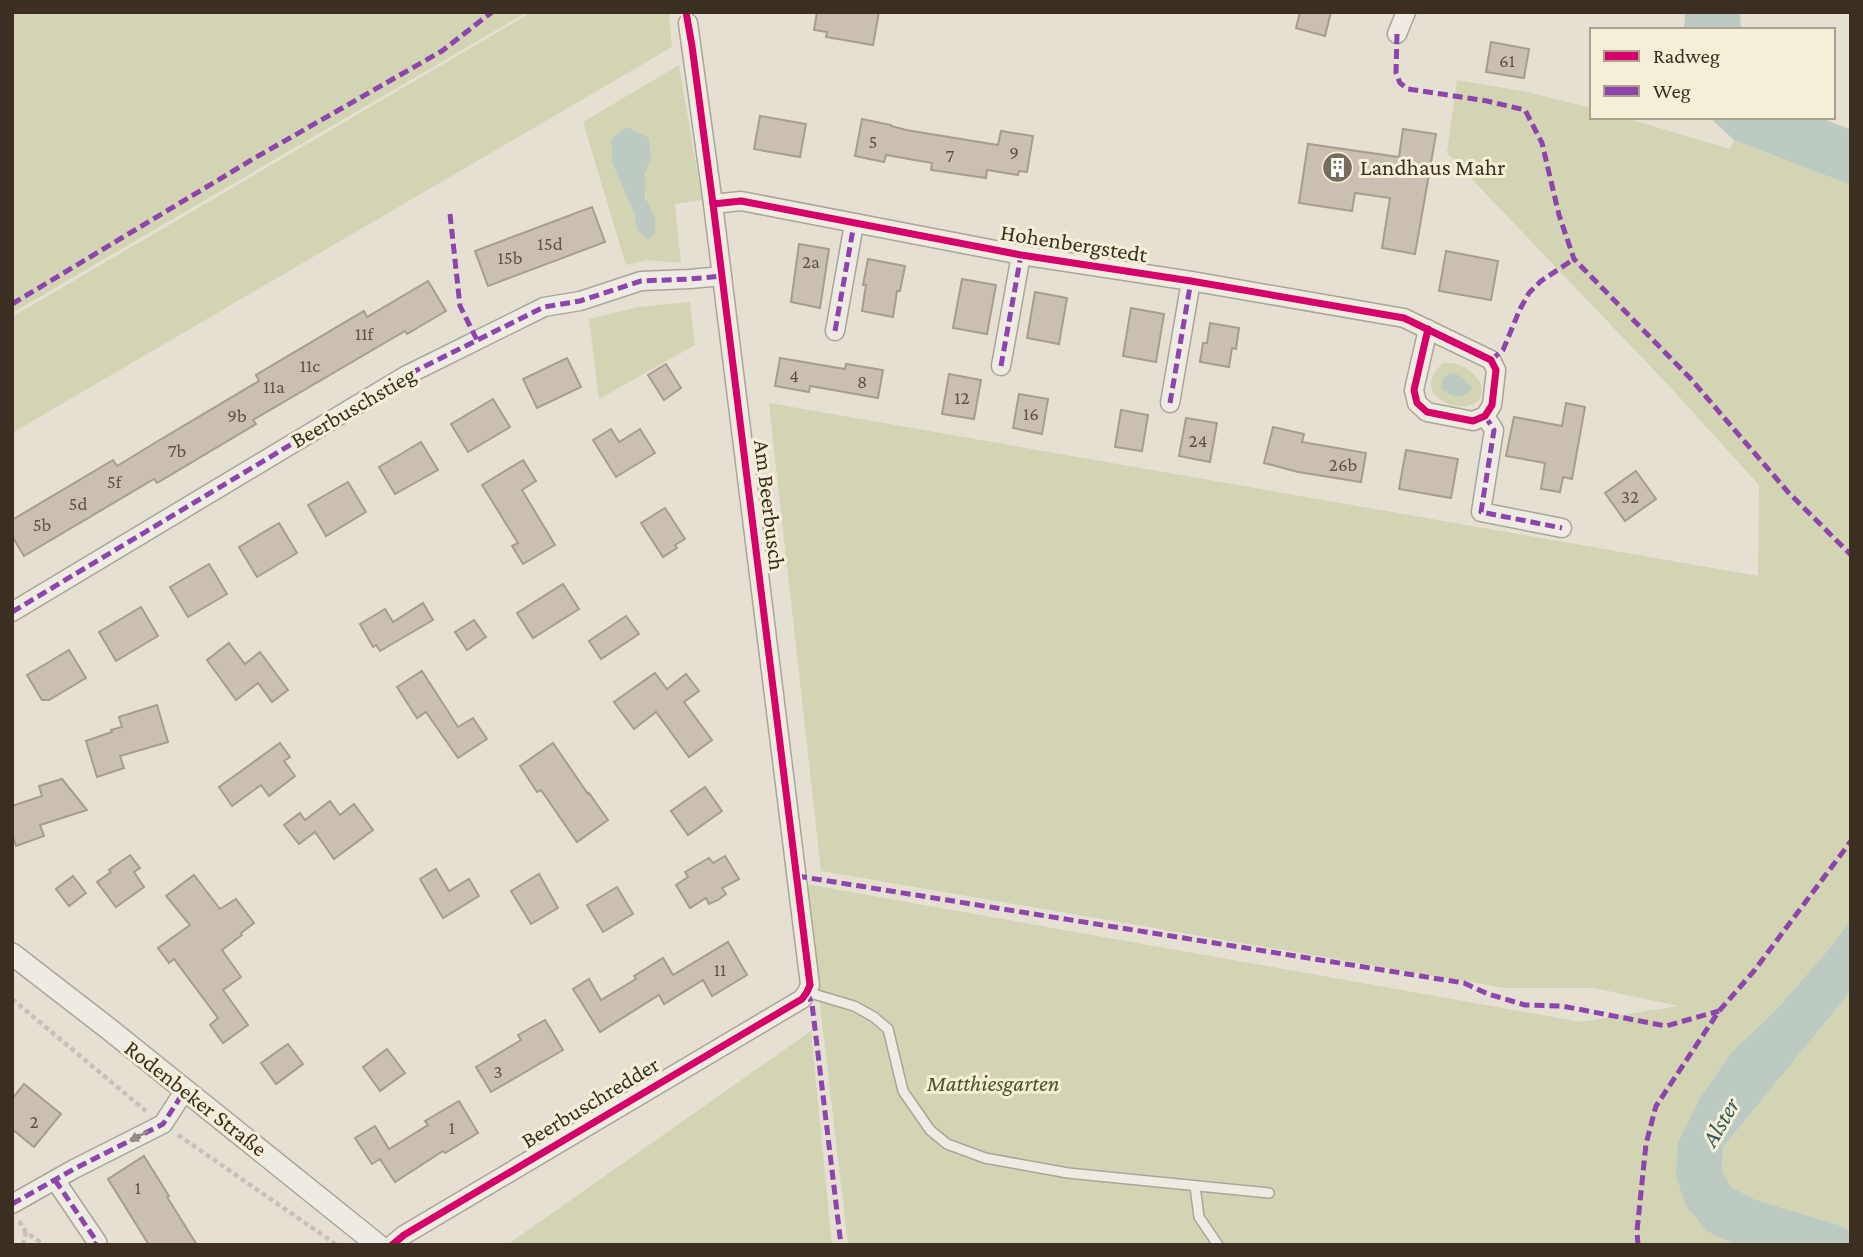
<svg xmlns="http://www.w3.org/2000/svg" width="1863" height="1257" viewBox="0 0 1863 1257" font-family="'Crimson Pro',serif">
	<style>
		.green { fill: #d2d4b4; fill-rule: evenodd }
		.water { fill: #bccac2 }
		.building { fill: #c9c0b2; stroke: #a69c90; stroke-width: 2 }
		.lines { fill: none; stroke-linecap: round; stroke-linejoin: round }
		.service-casing { stroke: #aba599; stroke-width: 12 }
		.minor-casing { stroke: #aba599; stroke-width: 21 }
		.tertiary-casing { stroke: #aba599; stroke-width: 24 }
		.path { stroke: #c6c2b9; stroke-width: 4.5; stroke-dasharray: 5 3.5; stroke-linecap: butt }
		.service { stroke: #eeebe2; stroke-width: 9 }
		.minor { stroke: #eeebe2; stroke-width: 18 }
		.tertiary { stroke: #eeebe2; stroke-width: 21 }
		.quiet { stroke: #8e44ad; stroke-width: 5; stroke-dasharray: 10 5; stroke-linecap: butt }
		.cycleway-casing { stroke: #f5efd8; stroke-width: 11 }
		.cycleway { stroke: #d6006c; stroke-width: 7 }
		.oneway { fill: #948d82 }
		.labels { text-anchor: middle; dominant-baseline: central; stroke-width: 6; stroke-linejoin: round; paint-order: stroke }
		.number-label { font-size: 19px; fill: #5e5345 }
		.poi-label { font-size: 23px; fill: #3a2f21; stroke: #f5efd8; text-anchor: start }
		.street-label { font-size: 23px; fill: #3a2f21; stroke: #f5efd8 }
		.park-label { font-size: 23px; font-style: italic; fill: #475529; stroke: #f5efd8 }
		.water-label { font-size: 24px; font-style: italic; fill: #315859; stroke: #f5efd8 }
	</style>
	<rect width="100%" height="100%" fill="#e5e0d1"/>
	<g class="green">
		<polygon points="12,12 527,12 12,313"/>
		<polygon points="532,12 669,12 672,47 12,433 12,317"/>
		<path d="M 679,65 L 702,200 L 675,204 L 681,263 L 648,260 L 626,265 L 583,122 ZM 611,139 L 651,160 C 639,184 645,196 655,218 L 637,231 L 634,213 L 612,163 Z"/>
		<polygon points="1457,80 1527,92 1583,106 1592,108 1592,117 1622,117 1730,149 1734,140 1851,185 1851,919 1835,942 1776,1010 1732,1052 1701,1096 1708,1232 1737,1245 848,1245 806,884 1581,1022 1678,1006 1594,988 1505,988 821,871 769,403 1758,576 1759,485 1671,388 1447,153"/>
		<polygon points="690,302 695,345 599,399 589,319 638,307"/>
		<path d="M 1443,363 C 1448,363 1454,363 1459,365 C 1471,369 1488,384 1480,398 C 1466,420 1406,396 1443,363 Z"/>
		<polygon points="1851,991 1851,1233 1845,1227 1756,1200 1731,1187 1722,1171 1723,1147"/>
		<polygon points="811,1031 832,1245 507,1245"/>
	</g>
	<g class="water">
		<polygon points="1685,12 1740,12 1741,30 1684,30"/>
		<polygon points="1709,117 1819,117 1851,130 1851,185 1734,140"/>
		<polygon points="627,127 649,138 651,160 645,173 645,196 655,218 655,234 648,239 637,230 634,213 612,163 611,139"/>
		<path d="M 1450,373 C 1461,374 1466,380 1472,389 C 1463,400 1451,397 1441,389 L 1443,378 Z"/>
		<polygon points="1851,919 1851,991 1723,1147 1722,1171 1731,1187 1756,1200 1845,1227 1851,1233 1851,1245 1737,1245 1708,1232 1686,1206 1676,1176 1678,1142 1701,1096 1732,1052 1776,1010 1835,942"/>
	</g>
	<g class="building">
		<polygon points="817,12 879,12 873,45 826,37 827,32 814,30"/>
		<polygon points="1300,12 1331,12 1325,36 1296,28"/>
		<polygon points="1491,42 1529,49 1524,78 1486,72"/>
		<polygon points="760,116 806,124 800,157 754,149"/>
		<polygon points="862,119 891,125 891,126 906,130 998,145 1001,131 1033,136 1027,172 1019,171 1018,175 987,170 986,178 931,170 932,163 886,155 884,162 855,156"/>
		<polygon points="1403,129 1436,134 1415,254 1382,248 1390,198 1355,193 1352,211 1299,203 1308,144 1399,157"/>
		<polygon points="592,207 605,242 488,286 475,251"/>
		<polygon points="799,244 829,249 820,308 791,302"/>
		<polygon points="1446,251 1498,261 1491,300 1439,291"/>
		<polygon points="868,259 905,266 900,291 897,291 893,317 862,311 866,285 863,285"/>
		<polygon points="962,279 996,285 987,334 953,328"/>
		<polygon points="428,281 446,311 407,334 405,331 253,420 256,424 157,483 154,479 24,556 12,536 12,520 113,460 117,466 158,441 259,381 256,375 364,311 367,317"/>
		<polygon points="1035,292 1067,298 1059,344 1027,338"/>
		<polygon points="1131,308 1164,314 1156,362 1123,356"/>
		<polygon points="1210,323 1239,328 1236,349 1232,348 1229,367 1200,362 1203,343 1207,343"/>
		<polygon points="567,358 581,387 537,408 523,379"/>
		<polygon points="780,358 845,369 846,364 883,370 878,398 810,386 809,392 775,386"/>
		<polygon points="666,364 681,388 664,400 648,375"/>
		<polygon points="949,374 981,380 974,419 942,414"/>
		<polygon points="1019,394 1048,399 1042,434 1013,428"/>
		<polygon points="493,399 510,427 468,452 451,424"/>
		<polygon points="1566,403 1585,407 1572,479 1563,477 1560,492 1541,489 1545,463 1506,456 1514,417 1562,426"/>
		<polygon points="1121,410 1148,415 1142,451 1115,447"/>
		<polygon points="1186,418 1217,423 1210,462 1179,456"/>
		<polygon points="1273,427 1304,434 1302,442 1366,453 1361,482 1298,472 1264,463"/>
		<polygon points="611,429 619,442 640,429 655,453 616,477 593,440"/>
		<polygon points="421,442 438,470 395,494 379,467"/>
		<polygon points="1406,450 1458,459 1451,498 1399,489"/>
		<polygon points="523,460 536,481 522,490 555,545 523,564 512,546 518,543 482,485"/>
		<polygon points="1636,471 1656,499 1625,521 1605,493"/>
		<polygon points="348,482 366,512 326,536 308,505"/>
		<polygon points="665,508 685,539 675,545 677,548 663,557 641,523"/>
		<polygon points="279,523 297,553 257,577 239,547"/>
		<polygon points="209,564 227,594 188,617 170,587"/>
		<polygon points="563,584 579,609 533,638 517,613"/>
		<polygon points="423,603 433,620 380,651 376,645 373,647 360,624 385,609 393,622"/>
		<polygon points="141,607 158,636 116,661 99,632"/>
		<polygon points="626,616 639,634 601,659 589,641"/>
		<polygon points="474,620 486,637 467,650 455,632"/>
		<polygon points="229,643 245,664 260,652 288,690 272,702 258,683 236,700 207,660"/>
		<polygon points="69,650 86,678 49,700 42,700 27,675"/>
		<polygon points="422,671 458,727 473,718 487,739 458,758 426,712 417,718 397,687"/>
		<polygon points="655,673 667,689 686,674 699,691 684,702 712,740 689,757 656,712 634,729 614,702"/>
		<polygon points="157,705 168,742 120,756 124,768 97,777 86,741 112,732 111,730 122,727 119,717"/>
		<polygon points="280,743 290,757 284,761 295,776 269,796 261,785 232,806 219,787"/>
		<polygon points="553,743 588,794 589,793 608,820 577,842 541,790 537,792 520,766"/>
		<polygon points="62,779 87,810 40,825 44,836 16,846 12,834 12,806 42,796 39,786"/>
		<polygon points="705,787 722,811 688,835 671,811"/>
		<polygon points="330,801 340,815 354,804 373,830 334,859 315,832 299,844 284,825 300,813 305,820"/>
		<polygon points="130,855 140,868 134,872 144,887 116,907 97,882 111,872 109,870"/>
		<polygon points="725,856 739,879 722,888 726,894 718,900 709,904 706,898 690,908 676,885 688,877 685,872 709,858 713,863"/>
		<polygon points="436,869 449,891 469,879 479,896 443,918 420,879"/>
		<polygon points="539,874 558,908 531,924 511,891"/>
		<polygon points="194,875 220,909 236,899 254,923 241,933 242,935 222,950 241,977 223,990 248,1025 223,1043 210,1025 218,1018 174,959 169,963 158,948 190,925 166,896"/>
		<polygon points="73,876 86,893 69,906 56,889"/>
		<polygon points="617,887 633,914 603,932 587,905"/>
		<polygon points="728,942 747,975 712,996 703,980 664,1004 659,995 600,1032 573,989 589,979 601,1000 636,979 634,976 663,958 673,975"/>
		<polygon points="545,1020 563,1050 491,1092 476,1067 521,1040 518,1035"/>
		<polygon points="288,1044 303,1064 276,1084 261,1063"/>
		<polygon points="387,1049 405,1073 380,1091 363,1067"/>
		<polygon points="24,1084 61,1114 34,1147 12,1129 12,1099"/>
		<polygon points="459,1101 478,1133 445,1153 443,1151 395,1182 380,1159 372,1164 355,1138 375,1126 389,1149 428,1125 425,1121"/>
		<polygon points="144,1156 169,1196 167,1197 197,1245 149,1245 108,1179"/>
	</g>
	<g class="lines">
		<defs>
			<g id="service">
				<polyline points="807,992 854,1006 874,1017 888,1029 903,1091 930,1130 947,1144 985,1158 1068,1173 1269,1193"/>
				<polyline points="1195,1186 1199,1217 1218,1245"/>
			</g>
			<g id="minor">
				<polyline points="1397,34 1406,12"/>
				<polyline points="713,204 741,201 1021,255 1191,281 1404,318 1491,360 1496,370 1492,405 1485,416 1473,421 1427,412 1417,403 1414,390 1428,329"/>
				<polyline points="835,331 854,224"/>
				<polyline points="1001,366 1021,255"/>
				<polyline points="1170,403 1191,281"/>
				<polyline points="1485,416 1494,430 1481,512 1562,528"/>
				<polyline points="12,612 405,376 544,307 580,301 641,281 690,279 722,276"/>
				<polyline points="55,1180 97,1242 95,1245"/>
				<polyline points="12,1204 74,1169 163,1124 185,1090"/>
				<polyline points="392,1245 404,1235 802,999 807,992 810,985 713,204 688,23"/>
			</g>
			<polyline id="tertiary" points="12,954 109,1029 378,1245"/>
		</defs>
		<use href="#service" class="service-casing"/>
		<use href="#minor" class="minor-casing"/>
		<use href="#tertiary" class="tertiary-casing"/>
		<g class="path">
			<polyline points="12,999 146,1111"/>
			<polyline points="178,1135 337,1245"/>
			<polyline points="19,1221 26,1232 44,1245"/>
			<polyline points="23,1245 26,1232"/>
		</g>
		<use href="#service" class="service"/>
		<use href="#minor" class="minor"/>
		<use href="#tertiary" class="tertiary"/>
		<g class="quiet">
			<polyline points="1397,34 1396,73 1400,83 1408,89 1487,101 1525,110 1542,143 1559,215 1574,259 1690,378 1788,492 1851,555"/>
			<polyline points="450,214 460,306 477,340"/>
			<polyline points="12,304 253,159 442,51 492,12"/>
			<polyline points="835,331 854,224"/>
			<polyline points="1491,360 1503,350 1520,309 1529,293 1541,281 1574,259"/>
			<polyline points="1001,366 1021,255"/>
			<polyline points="1170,403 1191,281"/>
			<polyline points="1485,416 1494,430 1481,512 1562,528"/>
			<polyline points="12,612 405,376 544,307 580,301 641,281 690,279 722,276"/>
			<polyline points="797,876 1464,983 1488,994 1525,1005 1562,1006 1666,1026 1719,1011"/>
			<polyline points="807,992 812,1004 841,1245"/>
			<polyline points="55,1180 97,1242 95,1245"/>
			<polyline points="12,1204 74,1169 163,1124 185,1090"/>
			<polyline points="1638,1245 1637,1231 1646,1144 1656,1106 1719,1011 1754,971 1851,841"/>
		</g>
		<defs>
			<g id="cycleway">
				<polyline points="713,204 741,201 1021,255 1191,281 1404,318 1491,360 1496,370 1492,405 1485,416 1473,421 1427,412 1417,403 1414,390 1428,329"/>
				<polyline points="392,1245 404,1235 802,999 807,992 810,985 713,204 692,46 686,12"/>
			</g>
		</defs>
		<use href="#cycleway" class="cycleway-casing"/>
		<use href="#cycleway" class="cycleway"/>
	</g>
	<defs><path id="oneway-solid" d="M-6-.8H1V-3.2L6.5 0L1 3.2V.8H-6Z" transform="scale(1.75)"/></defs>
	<use class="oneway" href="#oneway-solid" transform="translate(139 1136) rotate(153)"/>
	<defs>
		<symbol id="building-disc" viewBox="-11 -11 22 22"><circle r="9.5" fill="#766d5f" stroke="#f5efd8"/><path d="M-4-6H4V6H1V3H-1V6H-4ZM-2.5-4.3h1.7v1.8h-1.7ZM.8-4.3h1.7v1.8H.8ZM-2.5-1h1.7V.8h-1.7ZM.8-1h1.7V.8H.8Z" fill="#fff"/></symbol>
	</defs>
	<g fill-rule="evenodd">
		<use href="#building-disc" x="1320" y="150" width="35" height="35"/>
	</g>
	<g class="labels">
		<g class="number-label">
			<text x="1507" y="60">61</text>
			<text x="873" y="141">5</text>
			<text x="1014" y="152">9</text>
			<text x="950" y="155">7</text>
			<text x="550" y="243">15d</text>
			<text x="510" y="257">15b</text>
			<text x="811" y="261">2a</text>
			<text x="364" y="333">11f</text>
			<text x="310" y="365">11c</text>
			<text x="794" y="375">4</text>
			<text x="862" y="381">8</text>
			<text x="274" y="386">11a</text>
			<text x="962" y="397">12</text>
			<text x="1031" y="413">16</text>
			<text x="237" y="415">9b</text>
			<text x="1198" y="440">24</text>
			<text x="177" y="450">7b</text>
			<text x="1343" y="464">26b</text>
			<text x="114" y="481">5f</text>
			<text x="1630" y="496">32</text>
			<text x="78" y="503">5d</text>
			<text x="42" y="524">5b</text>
			<text x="720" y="969">11</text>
			<text x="498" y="1071">3</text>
			<text x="34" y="1121">2</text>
			<text x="452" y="1127">1</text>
			<text x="138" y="1187">1</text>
		</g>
		<g class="poi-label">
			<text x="1360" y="167">Landhaus Mahr</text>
		</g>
		<g class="street-label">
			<text transform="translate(1074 243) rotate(9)">Hohenbergstedt</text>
			<text transform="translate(353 407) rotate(-30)">Beerbuschstieg</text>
			<text transform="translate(770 505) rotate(83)">Am Beerbusch</text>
			<text transform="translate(196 1098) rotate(38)">Rodenbeker Straße</text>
			<text transform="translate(590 1102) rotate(-31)">Beerbuschredder</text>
		</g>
		<g class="park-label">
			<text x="993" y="1083">Matthiesgarten</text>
		</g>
		<g class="water-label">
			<text transform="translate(1720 1122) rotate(-60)">Alster</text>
		</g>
	</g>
	<rect width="1863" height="1257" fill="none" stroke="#3a2f21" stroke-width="28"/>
	<rect x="1590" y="28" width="245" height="91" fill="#f5efd8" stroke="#aaa28f" stroke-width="2"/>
	<rect x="1604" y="51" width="35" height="10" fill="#d6006c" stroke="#aaa28f" stroke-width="2"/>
	<text x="1653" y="63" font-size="21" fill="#3a2f21">Radweg</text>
	<rect x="1604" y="86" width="35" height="10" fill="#8e44ad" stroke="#aaa28f" stroke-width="2"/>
	<text x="1653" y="98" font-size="21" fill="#3a2f21">Weg</text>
</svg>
